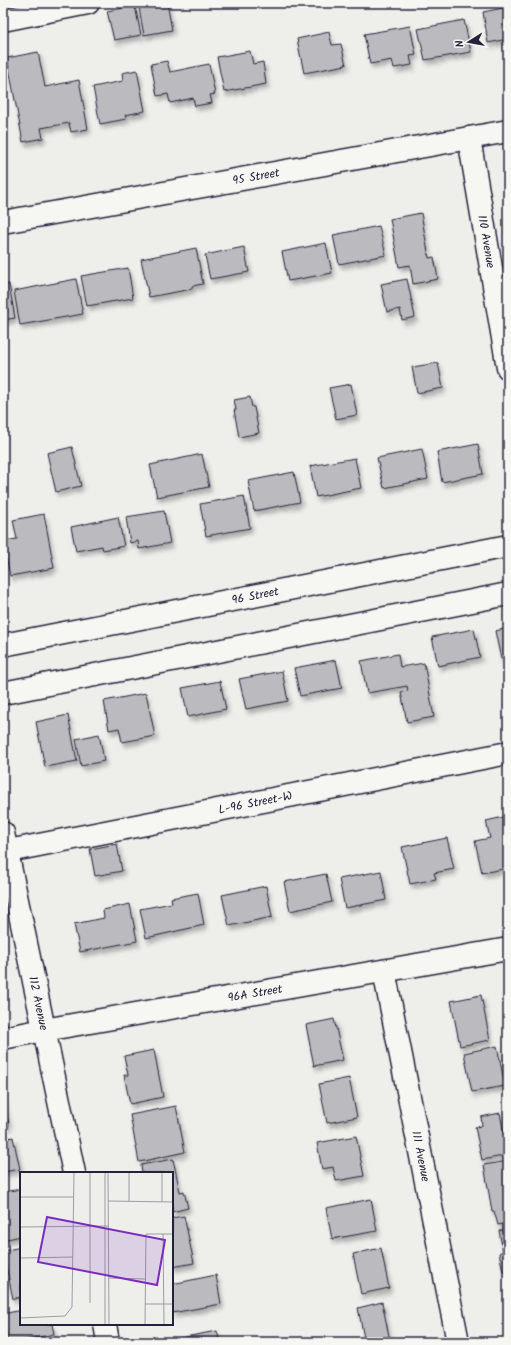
<svg xmlns="http://www.w3.org/2000/svg" width="511" height="1345" viewBox="0 0 511 1345" font-family="Kalam,sans-serif">
	<style>
		.building { fill: #bbbbbf; stroke: #22223b; filter: url(#shadow) }
		.lines { fill: none; stroke-linecap: round; stroke-linejoin: round }
		.minor-casing { stroke: #22223b; stroke-width: 25 }
		.minor { stroke: #f6f6f2; stroke-width: 22 }
		.labels { text-anchor: middle; dominant-baseline: central; stroke-width: 3; stroke-linejoin: round; paint-order: stroke }
		.street-label { font-size: 12px; fill: #22223b; stroke: #f6f6f2 }
		.inset-road { fill: none; stroke: #9c9ca5; stroke-width: 1 }
		.view { fill: #7b2cbf; fill-opacity: 0.15; stroke: #7b2cbf; stroke-width: 2 }
		.inset-edge { fill: none; stroke: #22223b; stroke-width: 2 }
	</style>
	<defs>
		<filter id="shadow"><feDropShadow dx="2.5" dy="4.5" stdDeviation="2" flood-color="#0004"/></filter>
	</defs>
	<rect width="100%" height="100%" fill="#eeeeeb"/>
	<filter id="ink" filterUnits="userSpaceOnUse"><feTurbulence type="fractalNoise" baseFrequency=".025" numOctaves="2"/><feDisplacementMap in="SourceGraphic" scale="8" xChannelSelector="R" yChannelSelector="G"/><feConvolveMatrix kernelMatrix="1 2 1 2 8 2 1 2 1" color-interpolation-filters="sRGB"/></filter>
	<g filter="url(#ink)">
		<g class="building">
			<polygon points="161,3 167,3 172,30 144,35 139,8"/>
			<polygon points="135,6 141,35 114,40 107,11"/>
			<polygon points="508,7 508,39 488,43 483,12"/>
			<polygon points="464,20 471,52 425,60 418,29"/>
			<polygon points="410,26 416,55 410,56 412,65 394,68 392,60 370,64 364,34"/>
			<polygon points="329,32 332,45 341,44 346,65 304,73 297,39"/>
			<polygon points="250,51 253,64 263,62 266,84 224,92 217,57"/>
			<polygon points="38,52 45,87 79,80 88,129 71,132 69,123 41,128 43,138 23,142 7,58"/>
			<polygon points="167,61 170,72 209,64 215,94 210,95 212,103 195,106 193,98 170,103 168,94 157,96 151,64"/>
			<polygon points="137,70 145,111 125,115 126,119 100,124 93,87 123,81 122,73"/>
			<polygon points="421,213 429,258 434,257 438,279 413,284 410,265 399,267 390,219"/>
			<polygon points="379,226 386,255 339,264 333,235"/>
			<polygon points="326,243 332,273 288,281 282,252"/>
			<polygon points="244,247 249,272 210,279 205,255"/>
			<polygon points="196,248 203,284 192,286 192,289 149,297 141,259"/>
			<polygon points="128,268 133,298 87,306 81,276"/>
			<polygon points="76,279 83,314 20,325 14,291"/>
			<polygon points="407,279 415,317 402,320 400,309 387,312 381,284"/>
			<polygon points="9,284 15,318 3,320 3,285"/>
			<polygon points="438,363 443,388 417,393 412,367"/>
			<polygon points="351,384 357,415 336,419 329,388"/>
			<polygon points="250,397 252,407 254,407 259,433 239,437 234,410 236,410 234,400"/>
			<polygon points="478,444 483,474 442,482 437,452"/>
			<polygon points="72,447 81,486 56,492 47,453"/>
			<polygon points="422,449 428,479 384,488 377,458"/>
			<polygon points="202,454 209,487 157,497 150,465"/>
			<polygon points="355,458 361,488 316,497 310,466"/>
			<polygon points="294,472 300,502 254,511 248,481"/>
			<polygon points="244,496 250,528 206,536 200,504"/>
			<polygon points="164,511 170,543 139,549 138,541 130,543 126,517"/>
			<polygon points="44,514 54,568 10,576 3,541 17,539 13,520"/>
			<polygon points="118,517 124,546 103,550 102,546 76,551 71,527"/>
			<polygon points="508,628 508,658 501,659 495,631"/>
			<polygon points="474,629 480,657 438,666 432,637"/>
			<polygon points="398,654 400,667 424,663 434,717 407,722 401,692 408,691 407,686 367,693 361,661"/>
			<polygon points="336,660 342,688 300,696 294,668"/>
			<polygon points="282,671 288,701 246,709 239,679"/>
			<polygon points="220,681 226,709 188,717 182,688"/>
			<polygon points="146,693 155,736 122,742 119,728 109,730 104,701"/>
			<polygon points="68,715 77,761 45,767 36,722"/>
			<polygon points="99,734 104,761 81,766 76,739"/>
			<polygon points="508,816 508,868 482,873 475,841 490,838 486,821"/>
			<polygon points="447,838 454,869 434,873 436,879 410,884 402,847"/>
			<polygon points="117,844 122,871 95,876 90,849"/>
			<polygon points="381,871 386,900 345,908 339,879"/>
			<polygon points="326,874 332,902 290,911 284,882"/>
			<polygon points="266,886 272,917 229,926 222,895"/>
			<polygon points="198,893 204,925 146,938 140,909 172,903 171,898"/>
			<polygon points="130,904 137,941 80,952 74,924 104,918 103,910"/>
			<polygon points="481,995 490,1040 460,1046 451,1001"/>
			<polygon points="334,1019 343,1060 314,1066 306,1025"/>
			<polygon points="497,1046 505,1086 472,1092 464,1053"/>
			<polygon points="154,1050 163,1097 130,1104 124,1075 128,1075 124,1056"/>
			<polygon points="349,1078 357,1117 327,1123 319,1084"/>
			<polygon points="3,1098 9,1125 3,1126"/>
			<polygon points="176,1106 185,1152 139,1162 130,1115"/>
			<polygon points="500,1113 508,1155 482,1160 475,1127 482,1126 481,1117"/>
			<polygon points="356,1136 364,1176 336,1181 333,1167 322,1169 317,1143"/>
			<polygon points="13,1137 20,1169 3,1172 3,1139"/>
			<polygon points="173,1159 180,1192 184,1191 188,1208 172,1212 172,1173 142,1173 141,1165"/>
			<polygon points="508,1161 508,1223 498,1225 494,1211 492,1211 484,1165"/>
			<polygon points="21,1189 21,1236 3,1240 3,1192"/>
			<polygon points="371,1199 377,1231 332,1239 326,1208"/>
			<polygon points="184,1216 194,1263 172,1267 172,1218"/>
			<polygon points="508,1229 508,1281 506,1271 503,1271 499,1253 503,1251 499,1231"/>
			<polygon points="21,1247 21,1297 13,1299 3,1251"/>
			<polygon points="381,1248 389,1288 361,1294 353,1254"/>
			<polygon points="216,1275 221,1304 172,1313 172,1284"/>
			<polygon points="382,1302 390,1341 356,1342 356,1340 364,1338 358,1308"/>
			<polygon points="21,1310 21,1324 52,1324 54,1334 16,1342 8,1342 3,1314"/>
			<polygon points="217,1331 220,1342 175,1342 174,1339"/>
		</g>
		<g class="lines">
			<defs>
				<g id="minor">
					<polyline points="3,20 88,3"/>
					<path id="s1" d="M 469,138 L 508,368"/>
					<path id="s2" d="M 3,222 L 508,131"/>
					<path id="s3" d="M 3,645 L 508,546"/>
					<polyline points="3,693 508,594"/>
					<path id="s4" d="M 3,833 L 74,1173"/>
					<path id="s5" d="M 3,852 L 508,753"/>
					<path id="s6" d="M 384,971 L 458,1342"/>
					<path id="s7" d="M 3,1038 L 44,1030 L 508,949"/>
					<polyline points="105,1324 108,1342"/>
				</g>
			</defs>
			<use href="#minor" class="minor-casing"/>
			<use href="#minor" class="minor"/>
		</g>
	</g>
	<g class="labels">
		<g class="street-label">
			<text stroke="none"><textPath href="#s2" startOffset="257">95 Street</textPath></text>
			<text stroke="none"><textPath href="#s1" startOffset="105">110 Avenue</textPath></text>
			<text stroke="none"><textPath href="#s3" startOffset="257">96 Street</textPath></text>
			<text stroke="none"><textPath href="#s5" startOffset="257">L-96 Street-W</textPath></text>
			<text stroke="none"><textPath href="#s7" startOffset="256">96A Street</textPath></text>
			<text stroke="none"><textPath href="#s4" startOffset="174">112 Avenue</textPath></text>
			<text stroke="none"><textPath href="#s6" startOffset="189">111 Avenue</textPath></text>
		</g>
	</g>
	<g transform="translate(20 1172)">
		<rect width="153" height="153" fill="#eeeeeb"/>
		<path class="inset-road" d="M 70,0 L 70,131M 85,0 L 85,153M 88,0 L 89,153M 0,25 L 54,25M 88,29 L 153,30M 109,29 L 109,0M 142,30 L 142,0M 0,55 L 88,54M 143,62 L 144,153M 0,86 L 53,85M 89,106 L 125,107M 125,132 L 153,132M 0,146 L 45,144 L 52,135 L 54,0M 125,153 L 126,62 L 153,62"/>
		<path class="view" d="M 27,45 L 145,68 L 137,113 L 18,90 Z"/>
		<rect width="153" height="153" class="inset-edge"/>
	</g>
	<rect width="511" height="1345" fill="none" stroke="#f6f6f2" stroke-width="16"/>
	<rect x="8" y="8" width="495" height="1329" fill="none" stroke="#22223b" stroke-width="1.5" filter="url(#ink)"/>
	<g transform="translate(469 42) rotate(259)" stroke="#f6f6f2" stroke-width="3" paint-order="stroke">
	<path d="M0-3L7 15L0 10L-7 15Z" fill="#22223b"/>
	<text y="-6" font-size="11" font-weight="bold" text-anchor="middle" fill="#22223b">N</text>
	</g>
</svg>
